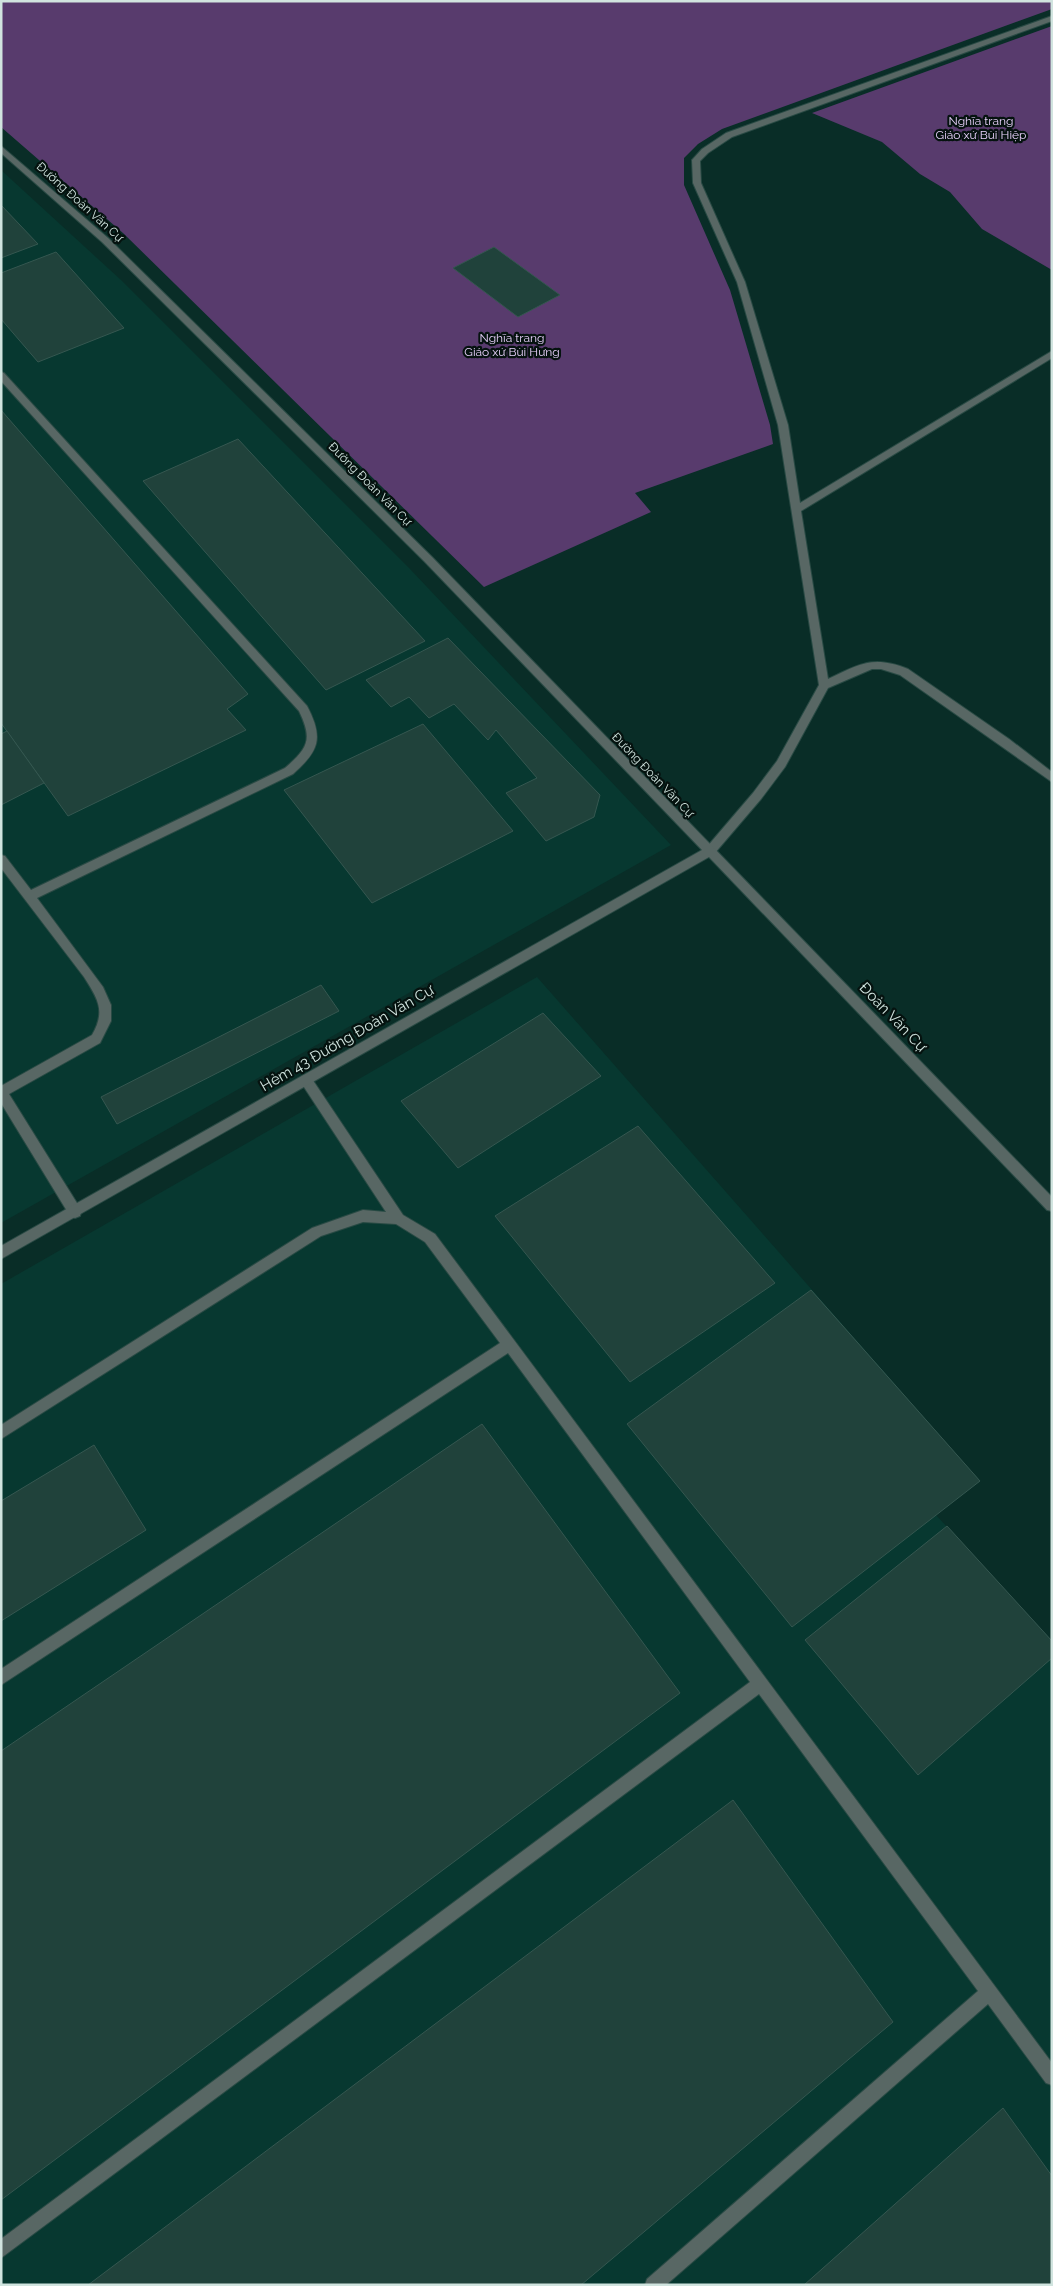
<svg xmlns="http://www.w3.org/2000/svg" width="1053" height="2286" viewBox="0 0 1053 2286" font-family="Raleway,sans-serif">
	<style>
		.built { fill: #073830 }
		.green { fill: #583b6d }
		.building { fill: #20423b; stroke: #355750 }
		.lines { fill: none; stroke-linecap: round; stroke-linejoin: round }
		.service-casing { stroke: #294a44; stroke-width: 2 }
		.minor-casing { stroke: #294a44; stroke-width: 2 }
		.tertiary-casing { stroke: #294a44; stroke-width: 2 }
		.service { fill: #586764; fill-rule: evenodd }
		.minor { fill: #586764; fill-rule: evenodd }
		.tertiary { fill: #586764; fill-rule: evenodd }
		.labels { text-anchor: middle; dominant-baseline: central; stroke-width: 4.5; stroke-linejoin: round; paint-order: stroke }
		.far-park-label { font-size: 12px; fill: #e8d1fb; stroke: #05120f }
		.far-street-label { font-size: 12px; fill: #d1e4df; stroke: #05120f }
		.street-label { font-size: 15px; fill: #d1e4df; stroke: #05120f }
	</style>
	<rect width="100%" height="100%" fill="#092d27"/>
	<g class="built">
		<polygon points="1,170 121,280 410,569 671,845 1,1223"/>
		<polygon points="537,977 980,1481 936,1515 1052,1641 1052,2285 1,2285 1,1284"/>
	</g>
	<g class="green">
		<polygon points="1,1 1052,1 1052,9 722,129 698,144 684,158 684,185 730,290 770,425 773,444 635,493 651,512 484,587 123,233 1,127"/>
		<polygon points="1052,26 1052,270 982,229 950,192 920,174 882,142 812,113"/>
	</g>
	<g class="building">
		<polygon points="1,205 38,244 1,258"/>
		<polygon points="494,247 560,295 518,317 453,268"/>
		<polygon points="56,252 124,328 38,362 1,319 1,273"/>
		<polygon points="1,410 248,694 227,709 246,730 68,816 1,723"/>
		<polygon points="238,439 425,641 326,690 143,481"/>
		<polygon points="448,638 600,795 594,817 546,841 506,793 537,778 496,730 488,740 454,704 429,718 409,697 391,707 366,680"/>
		<polygon points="423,724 513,831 372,903 284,790"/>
		<polygon points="7,731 44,783 1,805 1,734"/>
		<polygon points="321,985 339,1011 117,1124 101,1097"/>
		<polygon points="543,1013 601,1076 458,1168 401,1101"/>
		<polygon points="638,1126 775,1283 630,1382 495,1216"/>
		<polygon points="811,1290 980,1481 792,1627 627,1424"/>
		<polygon points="482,1424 680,1693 1,2200 1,1751"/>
		<polygon points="94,1445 146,1530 1,1621 1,1501"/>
		<polygon points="947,1526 1052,1641 1052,1658 918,1775 805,1640"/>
		<polygon points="733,1800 893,2022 581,2285 88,2285"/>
		<polygon points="1003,2108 1052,2176 1052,2285 804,2285"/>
	</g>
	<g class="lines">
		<defs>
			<g id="service">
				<path d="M 1,372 L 4,373 L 307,706 C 324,738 319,751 293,774 L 37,898 L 103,987 L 111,1005 L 111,1021 L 100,1043 L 9,1094 L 80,1208 L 81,1212 L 80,1216 L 75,1218 L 70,1216 L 1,1103 L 1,1086 L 92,1035 C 106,1011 98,999 84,977 L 1,868 L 1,855 L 5,856 L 31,890 L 285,768 C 308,748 313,740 299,711 L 1,381 Z"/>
				<polygon points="306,1075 310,1076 403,1215 435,1234 1052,2063 1052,2085 1046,2083 988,2004 666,2285 645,2285 647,2279 978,1991 759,1694 1,2258 1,2239 750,1682 508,1353 1,1685 1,1669 500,1343 425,1242 396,1224 363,1222 321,1236 1,1439 1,1425 312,1228 363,1210 386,1212 302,1084 300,1080 302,1076"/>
			</g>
			<path id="minor" d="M 1052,16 L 1052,21 L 732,137 L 708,153 L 700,161 L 701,183 L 745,282 L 788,425 L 800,503 L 1052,351 L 1052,358 L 801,511 L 828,679 C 860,664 873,655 908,669 L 1009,739 L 1052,772 L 1052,782 L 900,675 L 881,669 L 872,669 L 828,688 L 785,767 L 761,799 L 714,854 L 706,854 L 704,851 L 706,848 L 753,793 L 777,761 L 819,685 L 778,425 L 737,282 L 693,183 L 692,160 L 702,149 L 726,133 Z"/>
			<polygon id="tertiary" points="1,146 108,238 432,557 1052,1197 1052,1211 1047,1210 709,857 1,1259 1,1246 702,850 424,561 102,242 1,153"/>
		</defs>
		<use href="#service" class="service-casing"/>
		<use href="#minor" class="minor-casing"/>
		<use href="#tertiary" class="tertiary-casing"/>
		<use href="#service" class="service"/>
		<use href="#minor" class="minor"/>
		<use href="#tertiary" class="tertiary"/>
	</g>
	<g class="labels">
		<g class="far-park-label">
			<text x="981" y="121">Nghĩa trang<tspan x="981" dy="14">Giáo xứ Bùi Hiệp</tspan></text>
			<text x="512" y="338">Nghĩa trang<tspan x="512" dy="14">Giáo xứ Bùi Hưng</tspan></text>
		</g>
		<g class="far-street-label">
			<text transform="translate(80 202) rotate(42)">Đường Đoàn Văn Cự</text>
			<text transform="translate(370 484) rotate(45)">Đường Đoàn Văn Cự</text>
			<text transform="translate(653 775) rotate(46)">Đường Đoàn Văn Cự</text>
		</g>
		<g class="street-label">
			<text transform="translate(893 1017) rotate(46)">Đoàn Văn Cự</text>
			<text transform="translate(347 1038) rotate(-30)">Hẻm 43 Đường Đoàn Văn Cự</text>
		</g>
	</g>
	<rect width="1053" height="2286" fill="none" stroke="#d1e4df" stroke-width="5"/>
</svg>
